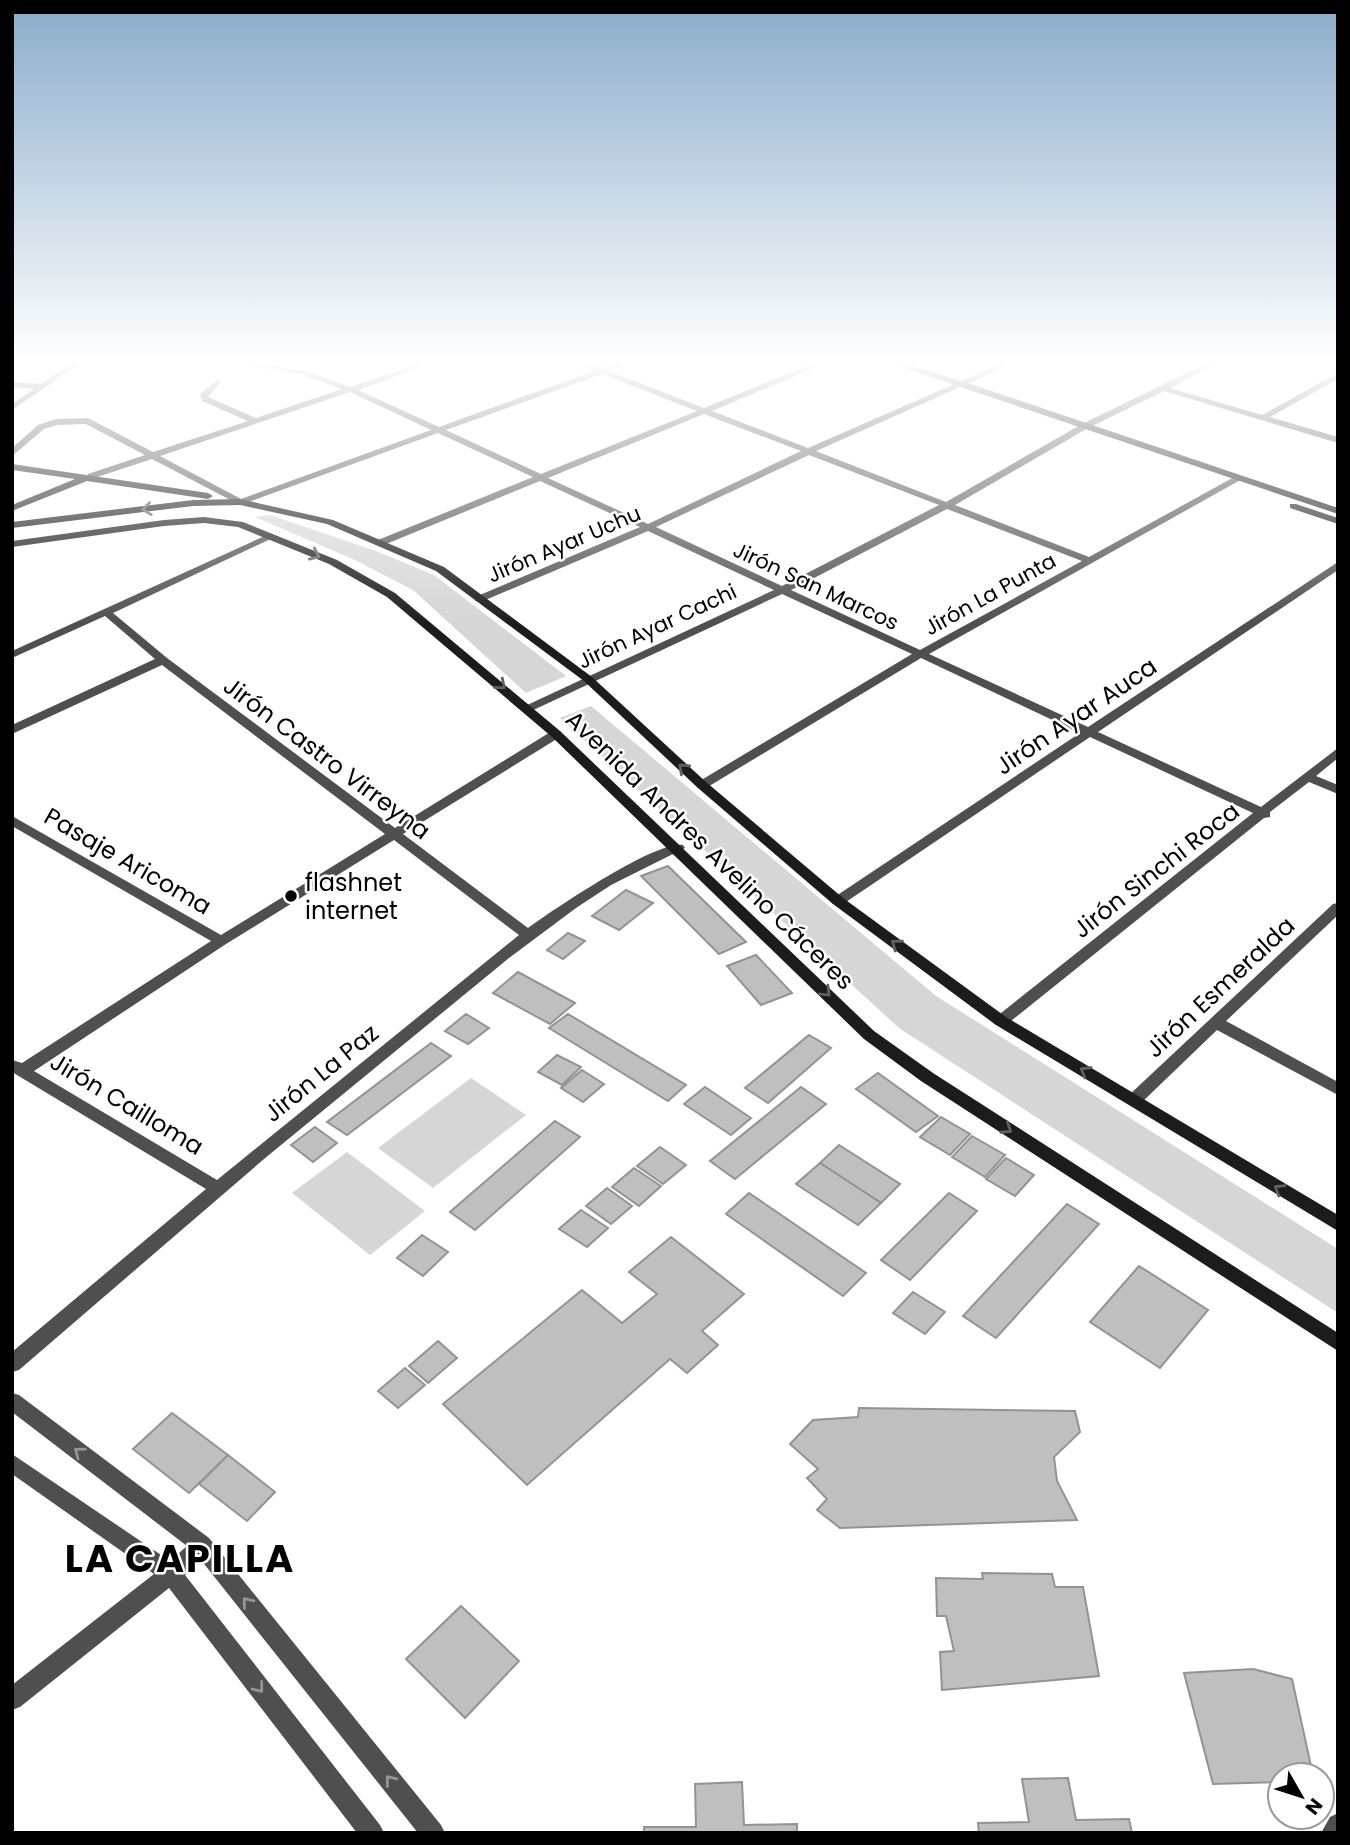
<svg xmlns="http://www.w3.org/2000/svg" width="1350" height="1845" viewBox="0 0 1350 1845" font-family="Poppins,sans-serif">
	<style>
		.green { fill: #d6d6d6 }
		.building { fill: #bfbfbf; stroke: #939393; stroke-width: 2 }
		.lines { fill: none; stroke-linecap: round; stroke-linejoin: round }
		.street { fill: #4f4f4f; fill-rule: evenodd }
		.secondary { fill: #1c1c1c; fill-rule: evenodd }
		.oneway { stroke: #606060 }
		.oneway2 { stroke: #959595 }
		.poi-dot { fill: #000; stroke: #fff; stroke-width: 2.5 }
		.labels { text-anchor: middle; dominant-baseline: central; stroke-width: 5; stroke-linejoin: round; paint-order: stroke }
		.far-street-label { font-size: 21px; fill: #000; stroke: #fff }
		.street-label { font-size: 24px; fill: #000; stroke: #fff }
		.poi-label { font-size: 24px; fill: #000; stroke: #fff; text-anchor: start }
		.near-district-label { font-size: 38px; font-weight: bold; letter-spacing: 2px; fill: #000; stroke: #fff }
	</style>
	<rect width="100%" height="100%" fill="#fff"/>
	<g class="green">
		<polygon points="270,515 376,551 434,575 566,676 526,693 413,590 355,560 255,517"/>
		<polygon points="591,706 936,996 1338,1249 1338,1313 899,1028 560,718"/>
		<polygon points="471,1078 526,1115 433,1188 378,1148"/>
		<polygon points="347,1152 425,1211 370,1255 292,1193"/>
	</g>
	<g class="building">
		<polygon points="668,866 746,942 719,954 641,876"/>
		<polygon points="626,890 653,903 619,930 592,916"/>
		<polygon points="568,933 585,941 563,959 547,950"/>
		<polygon points="756,955 792,993 761,1005 727,966"/>
		<polygon points="518,972 575,1003 550,1024 493,993"/>
		<polygon points="466,1014 489,1028 468,1044 445,1031"/>
		<polygon points="568,1014 686,1085 668,1101 549,1028"/>
		<polygon points="809,1035 831,1048 768,1103 745,1088"/>
		<polygon points="431,1043 451,1056 347,1135 327,1122"/>
		<polygon points="557,1055 581,1067 562,1085 538,1072"/>
		<polygon points="582,1070 604,1084 583,1102 561,1088"/>
		<polygon points="878,1073 938,1116 916,1132 856,1089"/>
		<polygon points="705,1087 751,1118 731,1135 684,1104"/>
		<polygon points="801,1087 826,1104 735,1179 710,1161"/>
		<polygon points="941,1117 970,1134 950,1155 920,1137"/>
		<polygon points="555,1121 580,1137 475,1230 450,1212"/>
		<polygon points="315,1127 337,1143 313,1162 291,1145"/>
		<polygon points="972,1136 1005,1155 985,1177 952,1157"/>
		<polygon points="839,1145 900,1184 881,1203 820,1163"/>
		<polygon points="660,1147 686,1165 663,1184 637,1166"/>
		<polygon points="1006,1158 1034,1175 1015,1196 986,1179"/>
		<polygon points="820,1163 881,1203 858,1225 796,1184"/>
		<polygon points="634,1168 661,1186 639,1206 612,1187"/>
		<polygon points="607,1188 632,1206 611,1224 586,1206"/>
		<polygon points="749,1193 866,1273 843,1296 726,1214"/>
		<polygon points="949,1193 977,1211 910,1280 881,1260"/>
		<polygon points="1067,1204 1099,1224 996,1338 963,1316"/>
		<polygon points="581,1210 608,1228 587,1247 559,1229"/>
		<polygon points="422,1235 448,1252 423,1276 397,1258"/>
		<polygon points="671,1237 744,1294 702,1331 718,1345 687,1373 670,1359 527,1485 443,1404 582,1290 622,1323 657,1294 629,1272"/>
		<polygon points="1139,1266 1208,1310 1160,1368 1090,1322"/>
		<polygon points="913,1292 945,1312 925,1334 893,1313"/>
		<polygon points="438,1341 457,1358 428,1383 409,1366"/>
		<polygon points="405,1368 425,1385 398,1408 378,1391"/>
		<polygon points="859,1408 1075,1411 1080,1432 1054,1457 1057,1481 1077,1520 840,1528 817,1510 827,1499 807,1478 818,1469 790,1444 813,1420 858,1417"/>
		<polygon points="172,1413 228,1455 189,1493 133,1449"/>
		<polygon points="228,1455 275,1492 247,1521 199,1484"/>
		<polygon points="982,1573 1052,1574 1055,1587 1083,1587 1099,1676 942,1690 940,1652 954,1651 946,1616 937,1616 936,1578 983,1579"/>
		<polygon points="461,1606 519,1661 465,1718 406,1659"/>
		<polygon points="1253,1669 1292,1679 1313,1775 1280,1775 1280,1782 1213,1784 1184,1673"/>
		<polygon points="1068,1778 1076,1820 1129,1819 1132,1833 979,1833 978,1823 1029,1822 1022,1779"/>
		<polygon points="742,1782 744,1825 797,1824 797,1833 644,1833 644,1827 696,1827 695,1784"/>
	</g>
	<g class="lines">
		<g class="street">
			<polygon points="68,365 78,365 12,410 12,404 34,389 12,387 12,382 41,384"/>
			<path d="M 242,365 L 268,365 L 302,370 L 350,387 L 414,365 L 427,365 L 358,390 L 439,427 L 594,371 L 582,365 L 594,365 L 602,368 L 611,365 L 623,365 L 609,371 L 704,408 L 809,365 L 821,365 L 712,411 L 808,448 L 998,365 L 1010,365 L 816,451 L 946,502 L 1082,424 L 1203,365 L 1214,365 L 1170,388 L 1262,415 L 1338,373 L 1338,379 L 1270,417 L 1338,437 L 1338,443 L 1164,391 L 1088,428 L 955,505 L 1089,557 L 1236,476 L 1244,478 L 929,654 L 1088,727 L 1338,562 L 1338,570 L 1098,732 L 1261,807 L 1338,748 L 1338,758 L 1316,776 L 1338,785 L 1338,794 L 1309,782 L 1270,812 L 1270,817 L 1264,818 L 1006,1025 L 996,1025 L 993,1021 L 996,1017 L 1253,813 L 1090,737 L 843,904 L 833,904 L 831,901 L 833,898 L 1080,733 L 921,658 L 706,788 L 698,788 L 696,785 L 698,782 L 912,654 L 782,594 L 529,712 L 525,710 L 525,706 L 774,590 L 648,531 L 483,601 L 475,601 L 475,597 L 640,527 L 540,481 L 386,544 L 378,544 L 378,540 L 533,477 L 438,433 L 240,505 L 152,459 L 94,478 L 88,478 L 88,474 L 145,455 L 86,424 L 57,425 L 44,429 L 12,456 L 12,448 L 38,425 L 56,419 L 88,418 L 153,452 L 248,421 L 202,401 L 200,394 L 217,380 L 221,382 L 208,397 L 256,418 L 342,389 L 301,374 ZM 602,374 L 697,411 L 541,474 L 446,430 ZM 350,392 L 431,430 L 241,499 L 160,456 ZM 704,414 L 801,451 L 648,524 L 548,478 ZM 809,455 L 939,505 L 782,586 L 656,527 ZM 947,509 L 1082,561 L 920,650 L 791,590 Z"/>
			<path d="M 269,534 L 277,536 L 113,613 L 167,658 L 395,828 L 552,731 L 560,731 L 562,734 L 560,737 L 403,834 L 528,928 C 553,910 656,840 683,845 L 685,848 L 611,885 L 576,908 L 509,958 L 264,1159 L 19,1370 L 12,1372 L 12,1352 L 206,1189 L 12,1072 L 12,1060 L 22,1063 L 211,941 L 12,826 L 12,816 L 221,935 L 385,834 L 162,665 L 12,734 L 12,725 L 155,659 L 105,616 L 12,658 L 12,651 ZM 394,840 L 519,935 L 217,1180 L 34,1071 L 226,944 Z"/>
			<polygon points="1338,903 1338,915 1226,1021 1338,1082 1338,1095 1217,1030 1140,1104 1128,1104 1126,1100 1128,1096 1333,904"/>
			<polygon points="12,1393 19,1395 209,1538 441,1825 445,1833 418,1833 201,1560 185,1575 380,1825 384,1833 357,1833 169,1588 20,1707 12,1710 12,1685 154,1574 12,1474 12,1454 170,1561 187,1546 12,1412"/>
			<polygon points="1338,1813 1338,1833 1321,1833 1330,1817"/>
		</g>
		<g class="secondary">
			<polygon points="895,365 909,365 968,383 1338,508 1338,514"/>
			<polygon points="12,464 208,493 213,496 208,499 87,481 12,511 12,505 75,479 12,470"/>
			<polygon points="240,499 333,520 444,567 592,677 706,782 843,898 1006,1017 1338,1215 1338,1231 996,1025 833,904 698,788 584,681 436,571 327,524 240,505 193,506 12,528 12,522 193,500"/>
			<polygon points="1290,504 1296,504 1338,518 1338,524 1290,508"/>
			<polygon points="204,517 243,522 337,560 395,593 560,731 874,1031 933,1073 1338,1333 1338,1351 921,1081 864,1039 552,737 387,597 329,564 238,527 204,523 164,526 12,547 12,541 164,520"/>
		</g>
	</g>
	<defs><path id="oneway-chevron" d="M-2-3.5L2.5 0L-2 3.5" fill="none" stroke-width="1.6" stroke-linecap="round" stroke-linejoin="round" transform="scale(1.75)"/></defs>
	<g class="oneway">
		<use href="#oneway-chevron" transform="translate(147 509) rotate(173)"/>
		<use href="#oneway-chevron" transform="translate(315 555) rotate(24)"/>
		<use href="#oneway-chevron" transform="translate(501 685) rotate(40)"/>
		<use href="#oneway-chevron" transform="translate(683 768) rotate(-137)"/>
		<use href="#oneway-chevron" transform="translate(896 944) rotate(-144)"/>
		<use href="#oneway-chevron" transform="translate(826 992) rotate(45)"/>
		<use href="#oneway-chevron" transform="translate(1085 1071) rotate(-149)"/>
		<use href="#oneway-chevron" transform="translate(1007 1129) rotate(33)"/>
		<use href="#oneway-chevron" transform="translate(1279 1189) rotate(-149)"/>
	</g>
	<g class="oneway2">
		<use href="#oneway-chevron" transform="translate(79 1452) rotate(-143)"/>
		<use href="#oneway-chevron" transform="translate(247 1602) rotate(-129)"/>
		<use href="#oneway-chevron" transform="translate(259 1688) rotate(52)"/>
		<use href="#oneway-chevron" transform="translate(390 1780) rotate(-129)"/>
	</g>
	<linearGradient id="sky" x2="0" y2="1"><stop stop-color="#8aabca"/><stop offset="0.58" stop-color="#fff"/><stop offset="1" stop-color="#fff" stop-opacity="0"/></linearGradient>
	<rect width="1350" height="624" fill="url(#sky)"/>
	<circle class="poi-dot" cx="291" cy="896" r="7"/>
	<g class="labels">
		<g class="far-street-label">
			<text transform="translate(564 544) rotate(-23)">Jirón Ayar Uchu</text>
			<text transform="translate(816 586) rotate(25)">Jirón San Marcos</text>
			<text transform="translate(990 594) rotate(-29)">Jirón La Punta</text>
			<text transform="translate(657 626) rotate(-25)">Jirón Ayar Cachi</text>
		</g>
		<g class="street-label">
			<text transform="translate(1076 716) rotate(-34)">Jirón Ayar Auca</text>
			<text transform="translate(327 758) rotate(37)">Jirón Castro Virreyna</text>
			<text transform="translate(710 850) rotate(44)">Avenida Andres Avelino Cáceres</text>
			<text transform="translate(128 861) rotate(30)">Pasaje Aricoma</text>
			<text transform="translate(1156 870) rotate(-38)">Jirón Sinchi Roca</text>
			<text transform="translate(1220 987) rotate(-43)">Jirón Esmeralda</text>
			<text transform="translate(321 1073) rotate(-39)">Jirón La Paz</text>
			<text transform="translate(127 1104) rotate(31)">Jirón Cailloma</text>
		</g>
		<g class="poi-label">
			<text x="305" y="882">flashnet<tspan x="305" dy="28">internet</tspan></text>
		</g>
		<g class="near-district-label">
			<text x="180" y="1558">LA CAPILLA</text>
		</g>
	</g>
	<rect width="1350" height="1845" fill="none" stroke="#000000" stroke-width="28"/>
	<g transform="translate(1301 1796) rotate(129)"><circle r="33" fill="#ffffff" stroke="#999999" stroke-width="2"/>
	<path d="M0-5L12 26L0 18L-12 26Z" fill="#000000"/>
	<text y="-10" font-size="19" font-weight="bold" text-anchor="middle" fill="#000000">N</text>
	</g>
</svg>
